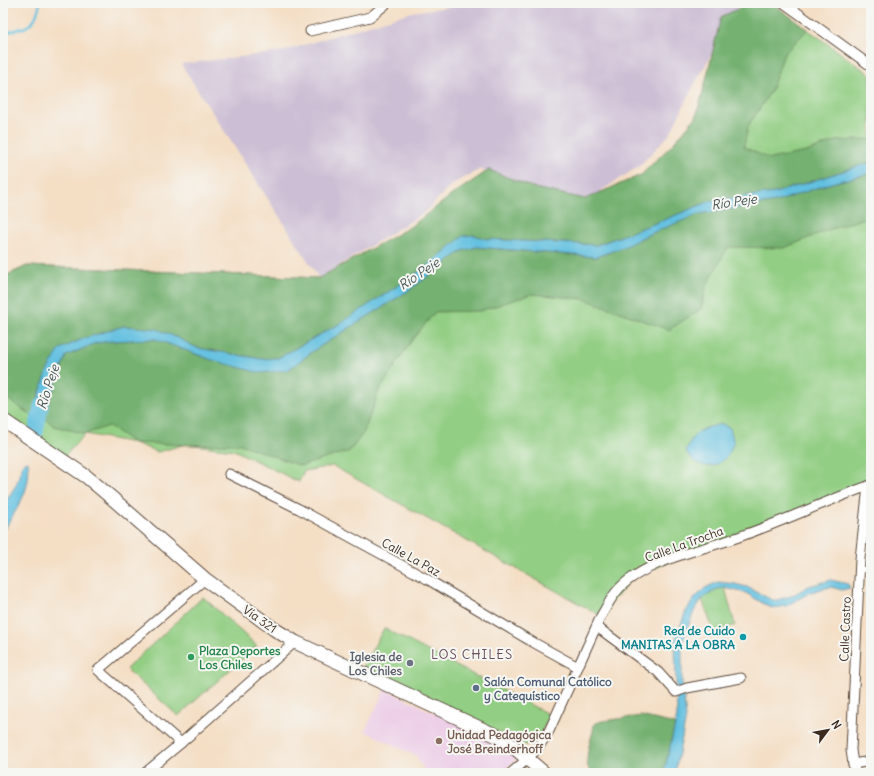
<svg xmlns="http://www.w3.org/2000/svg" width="874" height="776" viewBox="0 0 874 776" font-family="Delius,sans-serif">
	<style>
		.built { fill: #edd0e8 }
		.industrial { fill: #ccbed4 }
		.green { fill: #92ce83; stroke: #667c50 }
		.forest { fill: #75b171; stroke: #586e48 }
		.water { fill: #62c0e0; stroke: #4e757f }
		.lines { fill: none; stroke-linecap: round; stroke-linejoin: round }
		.stream { stroke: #62c0e0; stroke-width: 2.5 }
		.river { stroke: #62c0e0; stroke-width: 15 }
		.street-casing { stroke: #574537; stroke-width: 11 }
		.secondary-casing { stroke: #574537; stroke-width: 15 }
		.street { stroke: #fff; stroke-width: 9 }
		.secondary { stroke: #fff; stroke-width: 13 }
		.culture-dot { fill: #0f9aa8; stroke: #f6f6f2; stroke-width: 1.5 }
		.leisure-dot { fill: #2e9e5b; stroke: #f6f6f2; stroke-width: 1.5 }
		.worship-dot { fill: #6b7280; stroke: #f6f6f2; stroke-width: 1.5 }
		.service-dot { fill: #5c6f8a; stroke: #f6f6f2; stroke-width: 1.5 }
		.education-dot { fill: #8d6e63; stroke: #f6f6f2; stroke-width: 1.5 }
		.labels { text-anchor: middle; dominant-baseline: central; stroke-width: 4; stroke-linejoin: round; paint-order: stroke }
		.street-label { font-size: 12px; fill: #3b2a1e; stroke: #f6f6f2 }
		.culture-label { font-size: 12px; font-weight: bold; fill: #0d838f; stroke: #f6f6f2; text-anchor: end }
		.leisure-label { font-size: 12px; font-weight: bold; fill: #27864d; stroke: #f6f6f2; text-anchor: start }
		.worship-label { font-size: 12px; font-weight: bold; fill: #5b616d; stroke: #f6f6f2; text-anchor: end }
		.service-label { font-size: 12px; font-weight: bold; fill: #4e5e75; stroke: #f6f6f2; text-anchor: start }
		.education-label { font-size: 12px; font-weight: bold; fill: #785e54; stroke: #f6f6f2; text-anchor: start }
		.water-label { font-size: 13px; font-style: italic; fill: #475758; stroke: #f6f6f2 }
		.neighbourhood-label { font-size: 13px; letter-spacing: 1px; fill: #6a505a; stroke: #f6f6f2 }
	</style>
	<rect width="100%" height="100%" fill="#f6f6f2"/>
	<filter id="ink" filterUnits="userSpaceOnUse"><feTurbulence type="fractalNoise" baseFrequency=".025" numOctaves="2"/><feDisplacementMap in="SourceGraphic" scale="8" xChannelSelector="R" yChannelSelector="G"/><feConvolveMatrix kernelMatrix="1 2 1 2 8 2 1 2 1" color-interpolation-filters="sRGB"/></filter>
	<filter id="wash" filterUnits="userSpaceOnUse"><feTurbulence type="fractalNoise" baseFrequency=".012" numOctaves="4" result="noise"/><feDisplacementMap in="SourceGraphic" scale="16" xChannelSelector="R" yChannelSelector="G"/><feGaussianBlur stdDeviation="0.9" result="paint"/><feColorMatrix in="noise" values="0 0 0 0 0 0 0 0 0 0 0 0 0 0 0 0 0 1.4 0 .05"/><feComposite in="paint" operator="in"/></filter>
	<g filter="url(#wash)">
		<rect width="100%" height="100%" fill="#f4dec4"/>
		<polygon class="built" points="385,689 513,751 516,759 507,769 499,773 426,773 416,756 365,731"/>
		<polygon class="industrial" points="476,3 740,3 692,89 670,134 638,167 569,211 481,169 452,184 425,212 319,278 181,64 281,52 412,12"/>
		<g class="green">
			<polygon points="750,3 771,3 871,75 871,482 633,577 601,616 333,466 304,471 299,482 234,450 186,444 158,452 134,443 85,434 64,457 3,426 3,277 27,266 319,278 410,227 452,195 489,170 534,188 585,199 641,175 672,145 696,117 706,80 721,17"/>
			<polygon points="725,588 735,625 714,632 702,599 717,589"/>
			<polygon points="203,597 257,646 178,716 126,669"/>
			<polygon points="384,628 550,715 537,741 525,745 363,667"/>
		</g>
		<g class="forest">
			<polygon points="750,3 771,3 808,29 784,54 771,91 748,126 744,147 770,159 806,152 836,141 871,139 871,162 775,193 713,200 666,219 597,245 486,239 474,235 439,257 426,267 341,323 278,358 262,359 197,348 178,338 124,326 85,338 60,349 42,386 32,416 3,396 3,277 27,266 319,278 410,227 452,195 489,170 534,188 585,199 641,175 672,145 696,117 706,80 721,17"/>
			<polygon points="871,173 871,216 828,230 784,248 728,247 706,287 701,309 669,330 584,299 532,294 480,311 435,312 412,340 379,391 364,432 350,451 301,466 240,444 191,445 134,443 109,426 85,434 54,426 43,417 66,356 96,343 112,341 156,339 212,360 288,370 313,351 408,291 462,251 476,247 596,257 626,246 647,235 699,214 776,202 828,184"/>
			<path d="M 641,716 L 675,724 L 664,773 L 591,773 C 581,760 593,738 594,724 L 602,721 Z"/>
		</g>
		<g class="water">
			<polygon points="871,162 871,173 828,184 776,202 699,214 647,235 626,246 596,257 476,247 462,251 408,291 313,351 288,370 260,373 212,360 155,339 112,341 96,343 66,356 43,417 36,426 32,416 48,369 60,349 85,338 124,326 157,329 178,338 197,348 262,359 278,358 341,323 426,267 463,236 474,235 486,239 597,245 666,219 713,200 775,193"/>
			<path d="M 722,424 L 730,428 L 734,442 C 732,446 730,452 727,456 C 714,472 695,468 686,451 C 693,431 703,428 722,424 Z"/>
			<path d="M 28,461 C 32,488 19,505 6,527 L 3,530 L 3,506 L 16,485 L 23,463 Z"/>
			<polygon points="831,580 848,584 850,588 842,590 831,587 825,588 811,592 786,606 775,608 769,607 746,593 725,588 717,589 702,599 694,611 682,644 682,681 686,718 675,773 664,773 677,716 675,640 686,611 694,599 705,588 718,582 735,584 747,587 772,600 777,600 791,596 809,586"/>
		</g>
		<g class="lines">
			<g class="stream">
				<path d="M 3,34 C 18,27 28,32 36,16 C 38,11 39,8 40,3"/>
				<polyline points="866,594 871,595"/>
			</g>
			<polyline class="river" points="36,432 41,406"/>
		</g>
	</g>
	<g filter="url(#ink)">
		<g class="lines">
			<defs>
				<g id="street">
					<polyline points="784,3 871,66"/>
					<polyline points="310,31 370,17 385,5 384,3"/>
					<polyline points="229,474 299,509 427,579 529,640 578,667"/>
					<polyline points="205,579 98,670 181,743 295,642"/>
					<polyline points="597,627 658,672 676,692 687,688 741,678"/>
					<polyline points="853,764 871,761"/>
					<polyline points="145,773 181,743"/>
					<path d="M 511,773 C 528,759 538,750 549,731 L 601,616 C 611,599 616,588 633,577 C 666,555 707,549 744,535 C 786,520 828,500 871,485"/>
					<polyline points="856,773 853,764 851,750 860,559 868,486"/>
				</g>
				<polyline id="secondary" points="3,420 87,477 113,499 205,579 274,629 295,642 497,736 510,744 544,773"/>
			</defs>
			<use href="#street" class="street-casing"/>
			<use href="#secondary" class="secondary-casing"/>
			<use href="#street" class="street"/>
			<use href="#secondary" class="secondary"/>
		</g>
	</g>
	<circle class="culture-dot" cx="743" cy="637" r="4"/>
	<circle class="leisure-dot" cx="191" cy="657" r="4"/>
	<circle class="worship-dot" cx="410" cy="663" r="4"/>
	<circle class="service-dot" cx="476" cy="688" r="4"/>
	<circle class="education-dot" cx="439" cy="741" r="4"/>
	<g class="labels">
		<g class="street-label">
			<text transform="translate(684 544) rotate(-20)">Calle La Trocha</text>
			<text transform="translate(411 557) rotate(29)">Calle La Paz</text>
			<text transform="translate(260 619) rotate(35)">Vía 321</text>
			<text transform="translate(845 629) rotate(-88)">Calle Castro</text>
		</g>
		<g class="culture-label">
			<text x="735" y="630">Red de Cuido<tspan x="735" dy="14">MANITAS A LA OBRA</tspan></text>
		</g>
		<g class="leisure-label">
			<text x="199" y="650">Plaza Deportes<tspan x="199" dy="14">Los Chiles</tspan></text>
		</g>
		<g class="worship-label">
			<text x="402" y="656">Iglesia de<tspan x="402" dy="14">Los Chiles</tspan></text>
		</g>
		<g class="service-label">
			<text x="484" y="681">Salón Comunal Católico<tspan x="484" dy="14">y Catequístico</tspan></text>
		</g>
		<g class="education-label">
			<text x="447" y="734">Unidad Pedagógica<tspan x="447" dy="14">José Breinderhoff</tspan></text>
		</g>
		<g class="water-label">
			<text transform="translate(734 202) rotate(-8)">Río Peje</text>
			<text transform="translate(419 274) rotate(-34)">Río Peje</text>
			<text transform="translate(48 387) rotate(-72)">Río Peje</text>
		</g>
		<g class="neighbourhood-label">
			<text x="472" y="654">LOS CHILES</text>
		</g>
	</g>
	<rect width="874" height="776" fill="none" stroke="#f6f6f2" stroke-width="16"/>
	<g transform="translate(828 730) rotate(58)" stroke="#f6f6f2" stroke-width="3" paint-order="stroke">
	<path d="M0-3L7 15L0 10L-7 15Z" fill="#3b2a1e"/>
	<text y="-6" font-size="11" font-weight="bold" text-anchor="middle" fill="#3b2a1e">N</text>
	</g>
</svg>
